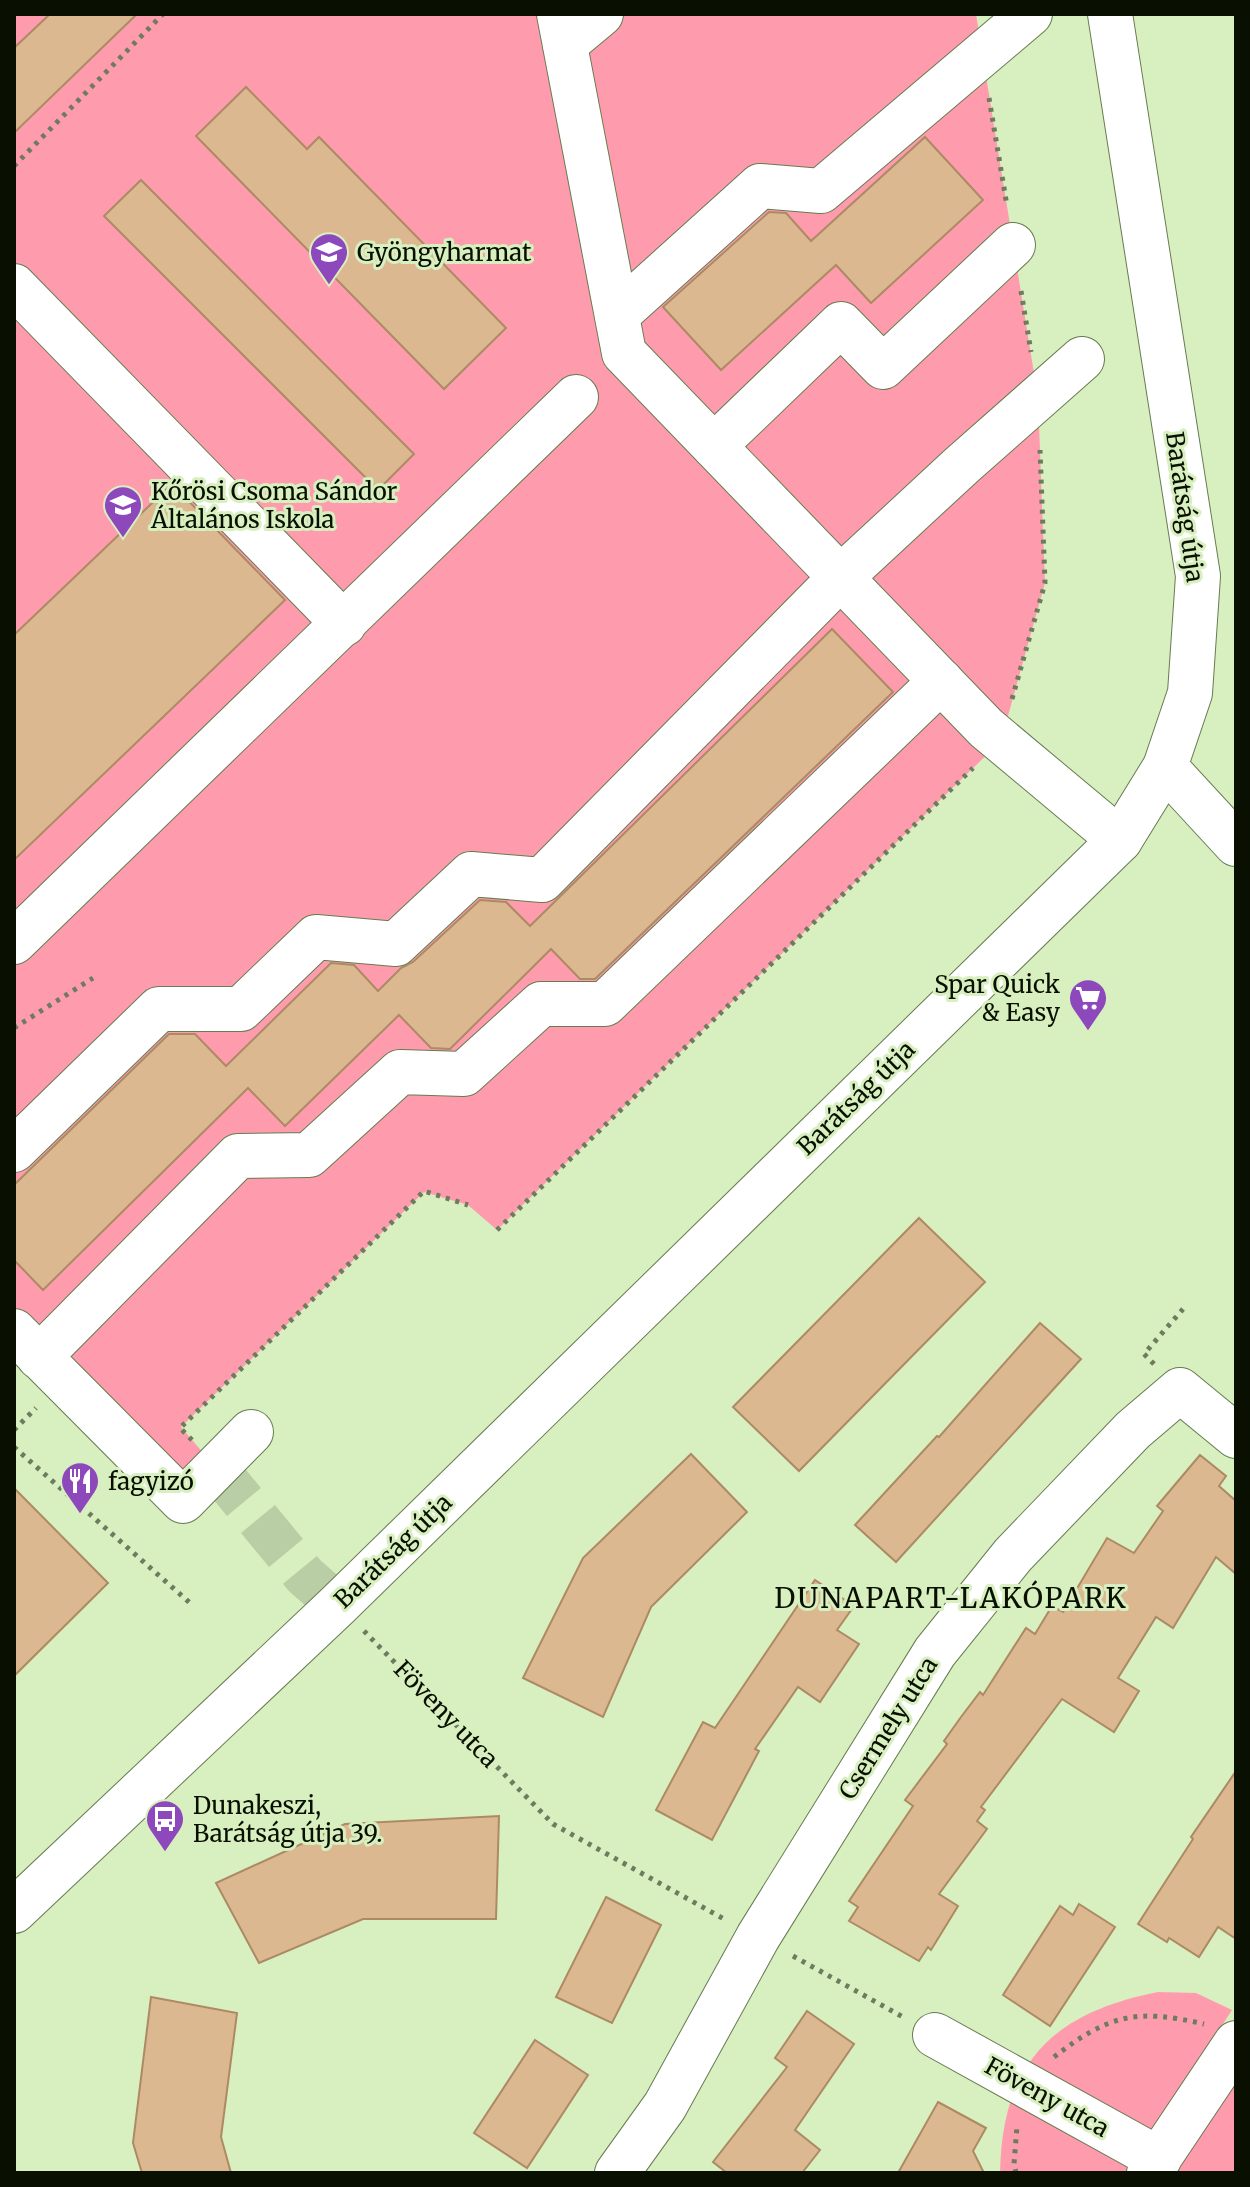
<svg xmlns="http://www.w3.org/2000/svg" width="1250" height="2187" viewBox="0 0 1250 2187" font-family="Merriweather,serif">
	<style>
		.green { fill: #fe9cad }
		.building { fill: #dcb891; stroke: #ac8a64; stroke-width: 2 }
		.lines { fill: none; stroke-linecap: round; stroke-linejoin: round }
		.minor-tunnel { stroke: #b9cea4; stroke-width: 44; stroke-dasharray: 44 22; stroke-linecap: butt }
		.minor-casing { stroke: #677b51; stroke-width: 46 }
		.path { stroke: #6d7c5e; stroke-width: 5; stroke-dasharray: 4 6; stroke-linecap: butt }
		.minor { stroke: #fff; stroke-width: 44 }
		.labels { text-anchor: middle; dominant-baseline: central; stroke-width: 6; stroke-linejoin: round; paint-order: stroke }
		.poi-label { font-size: 24px; fill: #091002; stroke: #d8efc0; text-anchor: start }
		.street-label { font-size: 24px; fill: #091002; stroke: #d8efc0 }
		.quarter-label { font-size: 28px; letter-spacing: 2px; fill: #091002; stroke: #d8efc0 }
	</style>
	<rect width="100%" height="100%" fill="#d8efc0"/>
	<g class="green">
		<polygon points="14,14 976,14 1038,398 1045,583 1001,741 497,1230 468,1205 424,1192 181,1427 216,1468 183,1501 14,1329"/>
		<path d="M 1158,1992 L 1196,1993 L 1232,2010 L 1127,2173 L 1000,2173 C 1002,2063 1052,2013 1158,1992 Z"/>
		<polygon points="1236,2065 1236,2173 1165,2173"/>
	</g>
	<g class="building">
		<polygon points="50,14 137,14 14,133 14,48"/>
		<polygon points="246,87 307,149 319,137 506,328 444,389 196,136"/>
		<polygon points="925,137 983,200 871,303 836,265 721,370 663,307 769,212 786,213 811,241"/>
		<polygon points="141,180 414,454 378,490 104,216"/>
		<polygon points="172,484 285,600 14,860 14,635"/>
		<polygon points="832,629 893,692 595,979 580,979 551,949 450,1049 431,1048 399,1015 285,1126 248,1088 43,1290 14,1260 14,1185 169,1034 195,1034 226,1066 331,963 354,965 378,991 401,968 413,962 480,900 506,902 530,926"/>
		<polygon points="919,1218 985,1282 799,1471 733,1407"/>
		<polygon points="1040,1323 1081,1359 896,1562 855,1525 937,1436 939,1437"/>
		<polygon points="691,1454 747,1512 651,1607 603,1717 523,1678 583,1558"/>
		<polygon points="1200,1455 1226,1476 1219,1486 1236,1501 1236,1574 1216,1557 1173,1628 1156,1617 1118,1678 1139,1691 1114,1732 1062,1699 981,1807 985,1810 977,1821 987,1829 939,1894 958,1906 931,1950 928,1947 919,1961 849,1921 858,1907 849,1901 913,1806 905,1800 947,1744 944,1741 961,1717 980,1692 983,1695 1026,1628 1035,1634 1052,1606 1063,1612 1107,1538 1134,1553 1163,1511 1157,1506"/>
		<polygon points="14,1488 108,1583 14,1676"/>
		<polygon points="815,1580 854,1606 837,1630 859,1644 820,1702 798,1687 755,1749 759,1751 712,1840 656,1810 703,1722 715,1728"/>
		<polygon points="1236,1771 1236,1939 1218,1927 1199,1957 1169,1938 1167,1942 1138,1924 1193,1839 1191,1837"/>
		<polygon points="499,1816 496,1919 363,1919 259,1963 216,1883 345,1824"/>
		<polygon points="606,1897 661,1925 612,2023 556,1997"/>
		<polygon points="1079,1904 1115,1927 1050,2026 1003,1995 1060,1906 1073,1915"/>
		<polygon points="151,1997 237,2013 221,2137 231,2173 142,2173 133,2143"/>
		<polygon points="807,2011 854,2044 795,2130 820,2150 802,2173 727,2173 713,2162 787,2067 775,2058"/>
		<polygon points="535,2040 588,2075 527,2168 474,2133"/>
		<polygon points="938,2102 986,2128 973,2151 984,2173 898,2173"/>
	</g>
	<g class="lines">
		<polyline class="minor-tunnel" points="216,1468 305,1576 338,1605"/>
		<defs>
			<g id="minor">
				<polyline points="559,14 624,353 986,728 1120,840"/>
				<polyline points="565,44 601,14"/>
				<polyline points="14,286 344,624"/>
				<polyline points="617,315 760,186 821,191 1030,14"/>
				<polyline points="714,446 841,324 883,367 1013,245"/>
				<polyline points="1165,767 1236,844"/>
				<polyline points="14,942 576,397"/>
				<polyline points="14,1150 159,1009 241,1009 316,937 396,944 471,874 542,880 841,577 962,465 1082,359"/>
				<polyline points="14,1331 183,1501 251,1432"/>
				<polyline points="39,1357 238,1156 309,1155 400,1072 464,1074 541,1004 605,1004 941,681"/>
				<polyline points="14,1911 338,1605 1120,840 1165,767 1190,693 1198,576 1110,14"/>
				<polyline points="935,2035 1159,2159"/>
				<polyline points="617,2173 665,2106 758,1937 935,1652 1013,1555 1133,1430 1180,1390 1236,1436"/>
				<polyline points="1149,2173 1236,2043"/>
			</g>
		</defs>
		<use href="#minor" class="minor-casing"/>
		<g class="path">
			<polyline points="989,98 1007,206"/>
			<polyline points="14,166 163,14"/>
			<polyline points="1021,291 1031,352"/>
			<polyline points="1012,699 1045,583 1040,450"/>
			<polyline points="14,1028 93,978"/>
			<polyline points="497,1230 973,768"/>
			<polyline points="1154,1364 1144,1354 1183,1309"/>
			<polyline points="14,1430 36,1408"/>
			<polyline points="192,1440 180,1428 424,1191 468,1205"/>
			<polyline points="14,1447 190,1603"/>
			<polyline points="364,1631 553,1824 724,1919"/>
			<polyline points="793,1956 903,2017"/>
			<path d="M 1054,2057 C 1108,2015 1136,2008 1204,2024"/>
			<polyline points="1016,2173 1014,2164 1017,2126"/>
		</g>
		<use href="#minor" class="minor"/>
	</g>
	<defs>
		<symbol id="school-pin" viewBox="-11 -11 22 30"><path d="M0 17L-7.5 6A9.5 9.5 0 1 1 7.5 6Z" fill="#8d48bc" stroke="#d8efc0"/><path d="M0-5L7-2L0 1L-7-2ZM-4 1L0 2.5L4 1V4Q0 6-4 4Z" fill="#fff"/></symbol>
		<symbol id="supermarket-pin" viewBox="-11 -11 22 30"><path d="M0 17L-7.5 6A9.5 9.5 0 1 1 7.5 6Z" fill="#8d48bc" stroke="#d8efc0"/><path d="M-6-5.5h2.5l.6 2H6L4.5 2H-2.5L-4.4-4H-6ZM-1.5 3.2a1.3 1.3 0 1 0 .1 0ZM3 3.2a1.3 1.3 0 1 0 .1 0Z" fill="#fff"/></symbol>
		<symbol id="restaurant-pin" viewBox="-11 -11 22 30"><path d="M0 17L-7.5 6A9.5 9.5 0 1 1 7.5 6Z" fill="#8d48bc" stroke="#d8efc0"/><path d="M-5-6h1v4h1v-4h1v4h1v-4h1v5L-1.5 .5V6h-2V.5L-5-1ZM5-6V6H3V1.5H1.5Q1.5-4 5-6Z" fill="#fff"/></symbol>
		<symbol id="bus-pin" viewBox="-11 -11 22 30"><path d="M0 17L-7.5 6A9.5 9.5 0 1 1 7.5 6Z" fill="#8d48bc" stroke="#d8efc0"/><path d="M-5-6H5V4H4V6H2V4H-2V6H-4V4H-5ZM-3.5-4V0h7V-4ZM-3.5 1.2v1.5H-2V1.2ZM2 1.2v1.5H3.5V1.2Z" fill="#fff"/></symbol>
	</defs>
	<g fill-rule="evenodd">
		<use href="#school-pin" x="307" y="230" width="44" height="60"/>
		<use href="#school-pin" x="101" y="483" width="44" height="60"/>
		<use href="#supermarket-pin" x="1066" y="976" width="44" height="60"/>
		<use href="#restaurant-pin" x="58" y="1459" width="44" height="60"/>
		<use href="#bus-pin" x="143" y="1797" width="44" height="60"/>
	</g>
	<g class="labels">
		<g class="poi-label">
			<text x="357" y="252">Gyöngyharmat</text>
			<text x="151" y="491">Kőrösi Csoma Sándor<tspan x="151" dy="28">Általános Iskola</tspan></text>
			<text x="1060" y="984" text-anchor="end">Spar Quick<tspan x="1060" dy="28">&amp; Easy</tspan></text>
			<text x="108" y="1481">fagyizó</text>
			<text x="193" y="1805">Dunakeszi,<tspan x="193" dy="28">Barátság útja 39.</tspan></text>
		</g>
		<g class="street-label">
			<text transform="translate(1185 507) rotate(82)">Barátság útja</text>
			<text transform="translate(856 1098) rotate(-44)">Barátság útja</text>
			<text transform="translate(393 1551) rotate(-44)">Barátság útja</text>
			<text transform="translate(446 1714) rotate(46)">Föveny utca</text>
			<text transform="translate(888 1728) rotate(-58)">Csermely utca</text>
			<text transform="translate(1047 2097) rotate(29)">Föveny utca</text>
		</g>
		<g class="quarter-label">
			<text x="951" y="1598">DUNAPART-LAKÓPARK</text>
		</g>
	</g>
	<rect width="1250" height="2187" fill="none" stroke="#091002" stroke-width="32"/>
</svg>
